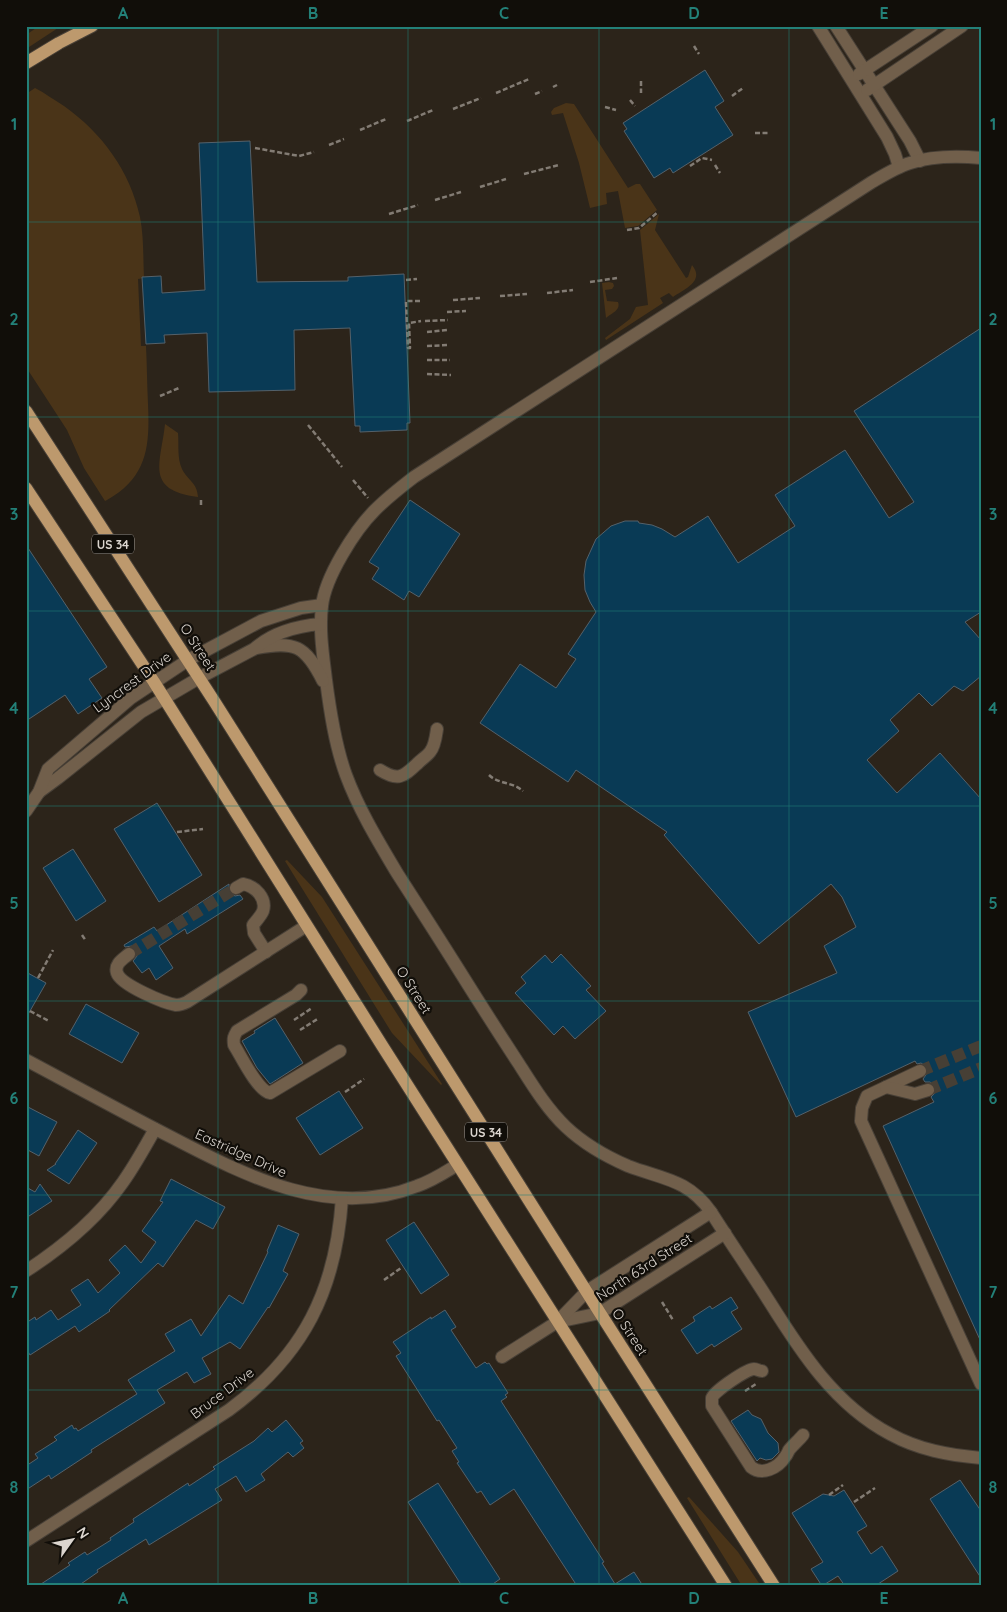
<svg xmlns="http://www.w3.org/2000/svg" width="1007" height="1612" viewBox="0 0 1007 1612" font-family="Quicksand,sans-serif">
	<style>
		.green { fill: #4a3418 }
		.building { fill: #093a55; stroke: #54616a }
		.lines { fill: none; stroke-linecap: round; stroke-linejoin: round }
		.minor-tunnel { stroke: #463f35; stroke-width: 12; stroke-dasharray: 12 6; stroke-linecap: butt }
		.minor-casing { stroke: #484037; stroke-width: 14 }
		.major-casing { stroke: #484037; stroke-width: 14 }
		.path { stroke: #837c74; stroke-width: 2.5; stroke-dasharray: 5 2.5; stroke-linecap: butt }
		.minor { stroke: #715f4b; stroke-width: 12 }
		.major { stroke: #bd996d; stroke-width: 12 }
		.grid { fill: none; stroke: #238078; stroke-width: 1; stroke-opacity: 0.55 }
		.labels { text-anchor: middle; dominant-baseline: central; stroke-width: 4.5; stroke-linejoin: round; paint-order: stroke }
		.shield { fill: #110e09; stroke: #9e9994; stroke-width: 1 }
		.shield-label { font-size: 12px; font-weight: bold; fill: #dbd5cf }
		.street-label { font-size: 14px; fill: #dbd5cf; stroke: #110e09 }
		.neatline { fill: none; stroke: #238078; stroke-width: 2 }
		.grid-label { font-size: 16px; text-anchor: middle; font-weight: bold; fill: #238078 }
	</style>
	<rect width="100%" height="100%" fill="#2c241a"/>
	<g class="green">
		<polygon points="39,26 61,26 26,49 26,35"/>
		<path d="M 35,88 C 45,93 54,100 64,106 C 102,133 130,171 140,217 C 144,237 143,258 144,278 L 138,279 L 141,346 L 146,346 C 147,365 147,385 148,404 C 150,447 147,477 107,500 L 105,501 L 84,468 L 67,430 L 26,367 L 26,94 Z"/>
		<polygon points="566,103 574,104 628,188 636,184 640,184 657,210 638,226 625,228 618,191 606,193 607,204 590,208 579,163 563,113 552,115 551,112 554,108"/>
		<path d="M 659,214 L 655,230 L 686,278 L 688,277 L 692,265 C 705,281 685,289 673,297 L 669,293 L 660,298 L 663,303 L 606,340 L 605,338 L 630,319 L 636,307 L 648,305 L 640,230 Z"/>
		<path d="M 609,282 L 613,283 L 614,286 L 612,289 L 605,290 L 607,301 L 618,302 C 621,310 612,313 606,318 L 602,283 Z"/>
		<path d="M 165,424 L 178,433 C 179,445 177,458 182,469 C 188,481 197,482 198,497 C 144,490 161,463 165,424 Z"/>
		<polygon points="287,860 322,897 442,1084 441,1085 392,1033 285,861"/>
		<polygon points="689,1497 738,1552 761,1586 742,1586 687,1498"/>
	</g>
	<g class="building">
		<polygon points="705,70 724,101 715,107 733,135 673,173 670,168 654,178 624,131 627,129 623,123"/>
		<polygon points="250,141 257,282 348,281 348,277 404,274 410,423 407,423 407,430 360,432 360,426 355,426 350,328 294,330 295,390 209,392 207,333 164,335 165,343 146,344 142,277 161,276 162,293 205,290 199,143"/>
		<polygon points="981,328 981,612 965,622 981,640 981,676 963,691 954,686 932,706 919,693 890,720 899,731 867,760 897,793 940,753 981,799 981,1342 883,1126 934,1102 931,1097 936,1092 936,1087 930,1082 925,1082 923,1079 928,1072 927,1067 921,1063 917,1064 915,1061 796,1117 748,1012 837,973 824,946 856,927 842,897 831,884 759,944 664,835 667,832 576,770 568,782 480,723 520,664 556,688 576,659 568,654 596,612 590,602 585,590 584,575 586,561 596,539 611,526 625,521 638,521 639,523 652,525 662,529 675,537 708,516 738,563 795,526 775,495 845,450 889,518 914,502 854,411"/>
		<polygon points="410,500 460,534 419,597 409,591 404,600 372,579 379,568 369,562"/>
		<polygon points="26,545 107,667 89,679 102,698 78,714 65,695 26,721"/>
		<polygon points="157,803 202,875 159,902 114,829"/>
		<polygon points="73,849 106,901 76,921 43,868"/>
		<polygon points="229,884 229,892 235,896 240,895 243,899 187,934 185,929 159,946 173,968 156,980 149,968 142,973 133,961 137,956 136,949 132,946 125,947 124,945 154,927 157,931"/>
		<polygon points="561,954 591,986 586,990 606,1011 575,1039 563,1026 554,1035 515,993 526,983 521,977 545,955 552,963"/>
		<polygon points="26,972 46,983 26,1018"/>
		<polygon points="86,1004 139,1033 122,1063 69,1034"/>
		<polygon points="275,1018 303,1063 270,1084 257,1068 242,1041 255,1033 254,1031"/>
		<polygon points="339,1091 363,1128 320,1155 296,1118"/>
		<polygon points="26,1106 57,1122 39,1156 26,1149"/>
		<polygon points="78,1130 97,1143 69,1184 47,1170 56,1164 55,1164"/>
		<polygon points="171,1179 225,1207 213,1229 196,1220 163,1267 158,1263 109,1310 110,1311 79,1332 75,1326 30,1355 26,1348 26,1323 35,1317 36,1320 51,1310 58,1320 81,1305 71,1290 88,1279 98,1293 120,1273 109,1260 125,1245 141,1263 156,1242 142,1231 163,1202 160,1201"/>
		<polygon points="40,1184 52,1201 26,1218 26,1187 35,1192"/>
		<polygon points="414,1222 449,1275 421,1294 386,1240"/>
		<polygon points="278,1225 299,1234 283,1271 288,1274 269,1308 268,1307 240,1349 230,1342 202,1358 211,1374 194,1383 187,1372 157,1390 165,1403 91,1450 92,1452 51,1479 49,1475 26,1490 26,1466 38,1458 35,1454 57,1440 54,1437 72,1425 74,1429 76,1428 78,1431 137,1394 128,1380 175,1351 165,1334 191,1319 201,1336 229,1295 243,1304 268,1252 267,1251"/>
		<polygon points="731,1297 738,1308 731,1312 742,1329 714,1347 712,1344 697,1354 681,1330 695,1321 693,1317 710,1306 712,1309"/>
		<polygon points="445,1310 456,1327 451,1330 476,1368 485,1362 487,1364 489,1363 508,1393 505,1395 507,1397 501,1401 604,1562 602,1563 615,1584 634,1572 643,1586 577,1586 514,1489 490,1505 481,1491 477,1493 457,1463 459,1462 452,1451 457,1448 439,1420 437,1421 396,1356 401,1353 393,1342 431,1317 431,1319"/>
		<polygon points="748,1410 752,1415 761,1419 768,1433 778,1443 779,1452 772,1459 766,1460 760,1458 757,1461 731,1421"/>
		<polygon points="286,1420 303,1441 300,1443 304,1448 293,1457 288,1452 261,1474 265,1480 246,1492 236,1476 215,1489 222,1500 149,1545 146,1539 97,1570 98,1572 78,1586 38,1586 70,1565 68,1563 85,1552 87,1555 111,1540 110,1538 134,1522 133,1519 188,1483 189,1486 215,1469 213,1467 254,1441 268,1428 272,1432"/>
		<polygon points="960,1480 981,1511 981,1578 930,1499"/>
		<polygon points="438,1483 500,1579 490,1586 462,1586 408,1502"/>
		<polygon points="844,1490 867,1526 857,1532 871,1554 882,1546 898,1571 875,1586 845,1586 838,1576 822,1586 811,1569 823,1562 792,1513 823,1494 834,1496"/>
	</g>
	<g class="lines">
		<g class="minor-tunnel">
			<polyline points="129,954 236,888"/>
			<polyline points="920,1071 981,1046"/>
			<polyline points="928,1090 981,1068"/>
		</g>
		<defs>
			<g id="minor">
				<polyline points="818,26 887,137 895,154 899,167"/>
				<polyline points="836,26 910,141 920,161"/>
				<polyline points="859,74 932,26"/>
				<polyline points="867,90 962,26"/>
				<path d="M 981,158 C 959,156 932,156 910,163 C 897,167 884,175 872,182 L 414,477 C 401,487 387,498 375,510 C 355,530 325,577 322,606 C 319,630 323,655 326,680 C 330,711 335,745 346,775 C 359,810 378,841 397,873 C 417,904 437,935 457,967 C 477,999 498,1032 519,1064 C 533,1086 547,1109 566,1127 C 584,1144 605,1156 628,1166 C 662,1179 688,1179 711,1212 C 730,1242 750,1271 769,1301 C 801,1352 835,1405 890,1434 C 919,1450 949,1455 981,1458"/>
				<path d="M 256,648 C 295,641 305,645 323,681"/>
				<path d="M 380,770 C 399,782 404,776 418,763 C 422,759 427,756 430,752 C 435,746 436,736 437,729"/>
				<path d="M 39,792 L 58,778 L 141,712 L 199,678 L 254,649 C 272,633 297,626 321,624"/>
				<polyline points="26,811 39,792 48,769 131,698 188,660 261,621 301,608 322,605"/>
				<path d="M 236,888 L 243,884 C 255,886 267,898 263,911 C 261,916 256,921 253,925 L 254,933 L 266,952"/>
				<path d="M 129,954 C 123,959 114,964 117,973 C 121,985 164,1003 176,1005 C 180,1005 183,1004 187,1002 L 306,926"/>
				<path d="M 301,990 L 296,995 L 237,1031 C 234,1036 233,1038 234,1045 C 241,1056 257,1090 270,1093 L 340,1051"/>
				<path d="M 26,1060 C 75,1086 124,1113 173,1138 C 248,1177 332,1220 417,1186 C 432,1181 444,1173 457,1165"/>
				<polyline points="920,1071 867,1096 862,1108 861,1121 981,1384"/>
				<polyline points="886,1087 915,1094 928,1090"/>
				<path d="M 26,1271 C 63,1247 98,1218 123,1182 C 135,1165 145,1147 155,1129"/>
				<polyline points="557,1322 600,1313 725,1233"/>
				<polyline points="502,1357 557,1322 587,1291 711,1212"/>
				<path d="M 762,1371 C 759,1371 757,1369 754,1369 C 747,1369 714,1391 712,1398 C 712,1399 712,1405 712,1406 L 751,1467 C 762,1476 778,1468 785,1457 C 787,1455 788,1452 789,1450 C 793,1445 799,1440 803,1435"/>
				<path d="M 26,1541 L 229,1410 C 304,1355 336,1290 342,1198"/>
			</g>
			<g id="major">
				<polyline points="26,63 59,43 92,26"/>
				<polyline points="26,411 214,701 600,1313 774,1586"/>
				<polyline points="26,488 154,682 383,1047 726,1586"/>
			</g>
		</defs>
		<use href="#minor" class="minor-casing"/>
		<use href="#major" class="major-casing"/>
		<g class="path">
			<polyline points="694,46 699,54"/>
			<polyline points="641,81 641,93"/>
			<polyline points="553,87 557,85"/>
			<polyline points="496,93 529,79"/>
			<polyline points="535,94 542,91"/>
			<polyline points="732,96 743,88"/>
			<polyline points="630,100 635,106"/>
			<polyline points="605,107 616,110"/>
			<polyline points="453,109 481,98"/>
			<polyline points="407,121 433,110"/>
			<polyline points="360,130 386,119"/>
			<polyline points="755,133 770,133"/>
			<polyline points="329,145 344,139"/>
			<polyline points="255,148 299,156 314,152"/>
			<polyline points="715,165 720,173"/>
			<polyline points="690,166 702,158 712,160"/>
			<polyline points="524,174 559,165"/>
			<polyline points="480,187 506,179"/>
			<polyline points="435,200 461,192"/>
			<polyline points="389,214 418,205"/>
			<polyline points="627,230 639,228 658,212"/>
			<polyline points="406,280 417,279"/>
			<polyline points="590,282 617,278"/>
			<polyline points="547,293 573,290"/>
			<polyline points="500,296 527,294"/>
			<polyline points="453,300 480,298"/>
			<polyline points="420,301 406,301 408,348 410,348 409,323 421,321"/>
			<polyline points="447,312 466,311"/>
			<polyline points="425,321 448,320"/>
			<polyline points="427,332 448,330"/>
			<polyline points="427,346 449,345"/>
			<polyline points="427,360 450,360"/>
			<polyline points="427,374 451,375"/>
			<polyline points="160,396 179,388"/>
			<polyline points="308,425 342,467"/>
			<polyline points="353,480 368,498"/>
			<polyline points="201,505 201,498"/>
			<path d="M 489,775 C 498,784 513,782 523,791"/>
			<polyline points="177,832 203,829"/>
			<polyline points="82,935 86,941"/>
			<polyline points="38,978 53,950"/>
			<polyline points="30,1011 49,1021"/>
			<polyline points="26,1015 28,1016"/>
			<polyline points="294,1020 312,1008"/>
			<polyline points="300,1030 319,1018"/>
			<polyline points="345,1092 364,1079"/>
			<polyline points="384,1280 401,1268"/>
			<polyline points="662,1302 673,1320"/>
			<polyline points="745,1391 756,1384"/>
			<polyline points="829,1495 843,1485"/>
			<polyline points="854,1502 875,1488"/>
		</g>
		<use href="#minor" class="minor"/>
		<use href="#major" class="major"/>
	</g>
	<path class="grid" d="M 218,26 L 218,1586M 408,26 L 408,1586M 599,26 L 599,1586M 789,26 L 789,1586M 26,222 L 981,222M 26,417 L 981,417M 26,611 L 981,611M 26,806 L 981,806M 26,1001 L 981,1001M 26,1195 L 981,1195M 26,1390 L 981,1390"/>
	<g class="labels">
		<g class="shield">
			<rect x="92" y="534.5" width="42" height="19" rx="4"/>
			<rect x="465" y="1122.5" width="42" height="19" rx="4"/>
		</g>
		<g class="shield-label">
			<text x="113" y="544">US 34</text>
			<text x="486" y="1132">US 34</text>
		</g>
		<g class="street-label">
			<text transform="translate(198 647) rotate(57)">O Street</text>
			<text transform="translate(132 682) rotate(-36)">Lyncrest Drive</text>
			<text transform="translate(414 990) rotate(58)">O Street</text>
			<text transform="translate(241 1153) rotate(24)">Eastridge Drive</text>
			<text transform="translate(644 1267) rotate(-33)">North 63rd Street</text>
			<text transform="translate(630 1332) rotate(57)">O Street</text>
			<text transform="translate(222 1393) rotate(-37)">Bruce Drive</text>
		</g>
	</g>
	<rect width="1007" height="1612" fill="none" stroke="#110e09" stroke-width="55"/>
	<g transform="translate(72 1540) rotate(57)" stroke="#110e09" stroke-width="4" paint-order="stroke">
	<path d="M0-4L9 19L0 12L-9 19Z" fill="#dbd5cf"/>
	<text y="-8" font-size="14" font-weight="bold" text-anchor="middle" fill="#dbd5cf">N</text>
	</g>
	<rect x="28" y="28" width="952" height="1556" class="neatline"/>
	<g class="grid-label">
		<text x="123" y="19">A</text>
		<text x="313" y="19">B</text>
		<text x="504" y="19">C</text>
		<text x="694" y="19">D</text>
		<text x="884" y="19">E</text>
		<text x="14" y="130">1</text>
		<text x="993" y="130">1</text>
		<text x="14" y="325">2</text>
		<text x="993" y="325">2</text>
		<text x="14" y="520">3</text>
		<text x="993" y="520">3</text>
		<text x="14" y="714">4</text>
		<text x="993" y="714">4</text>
		<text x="14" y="909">5</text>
		<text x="993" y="909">5</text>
		<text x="14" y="1104">6</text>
		<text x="993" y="1104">6</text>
		<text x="14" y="1298">7</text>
		<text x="993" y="1298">7</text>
		<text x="14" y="1493">8</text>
		<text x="993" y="1493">8</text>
		<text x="123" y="1604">A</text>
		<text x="313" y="1604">B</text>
		<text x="504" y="1604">C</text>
		<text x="694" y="1604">D</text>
		<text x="884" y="1604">E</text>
	</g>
</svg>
